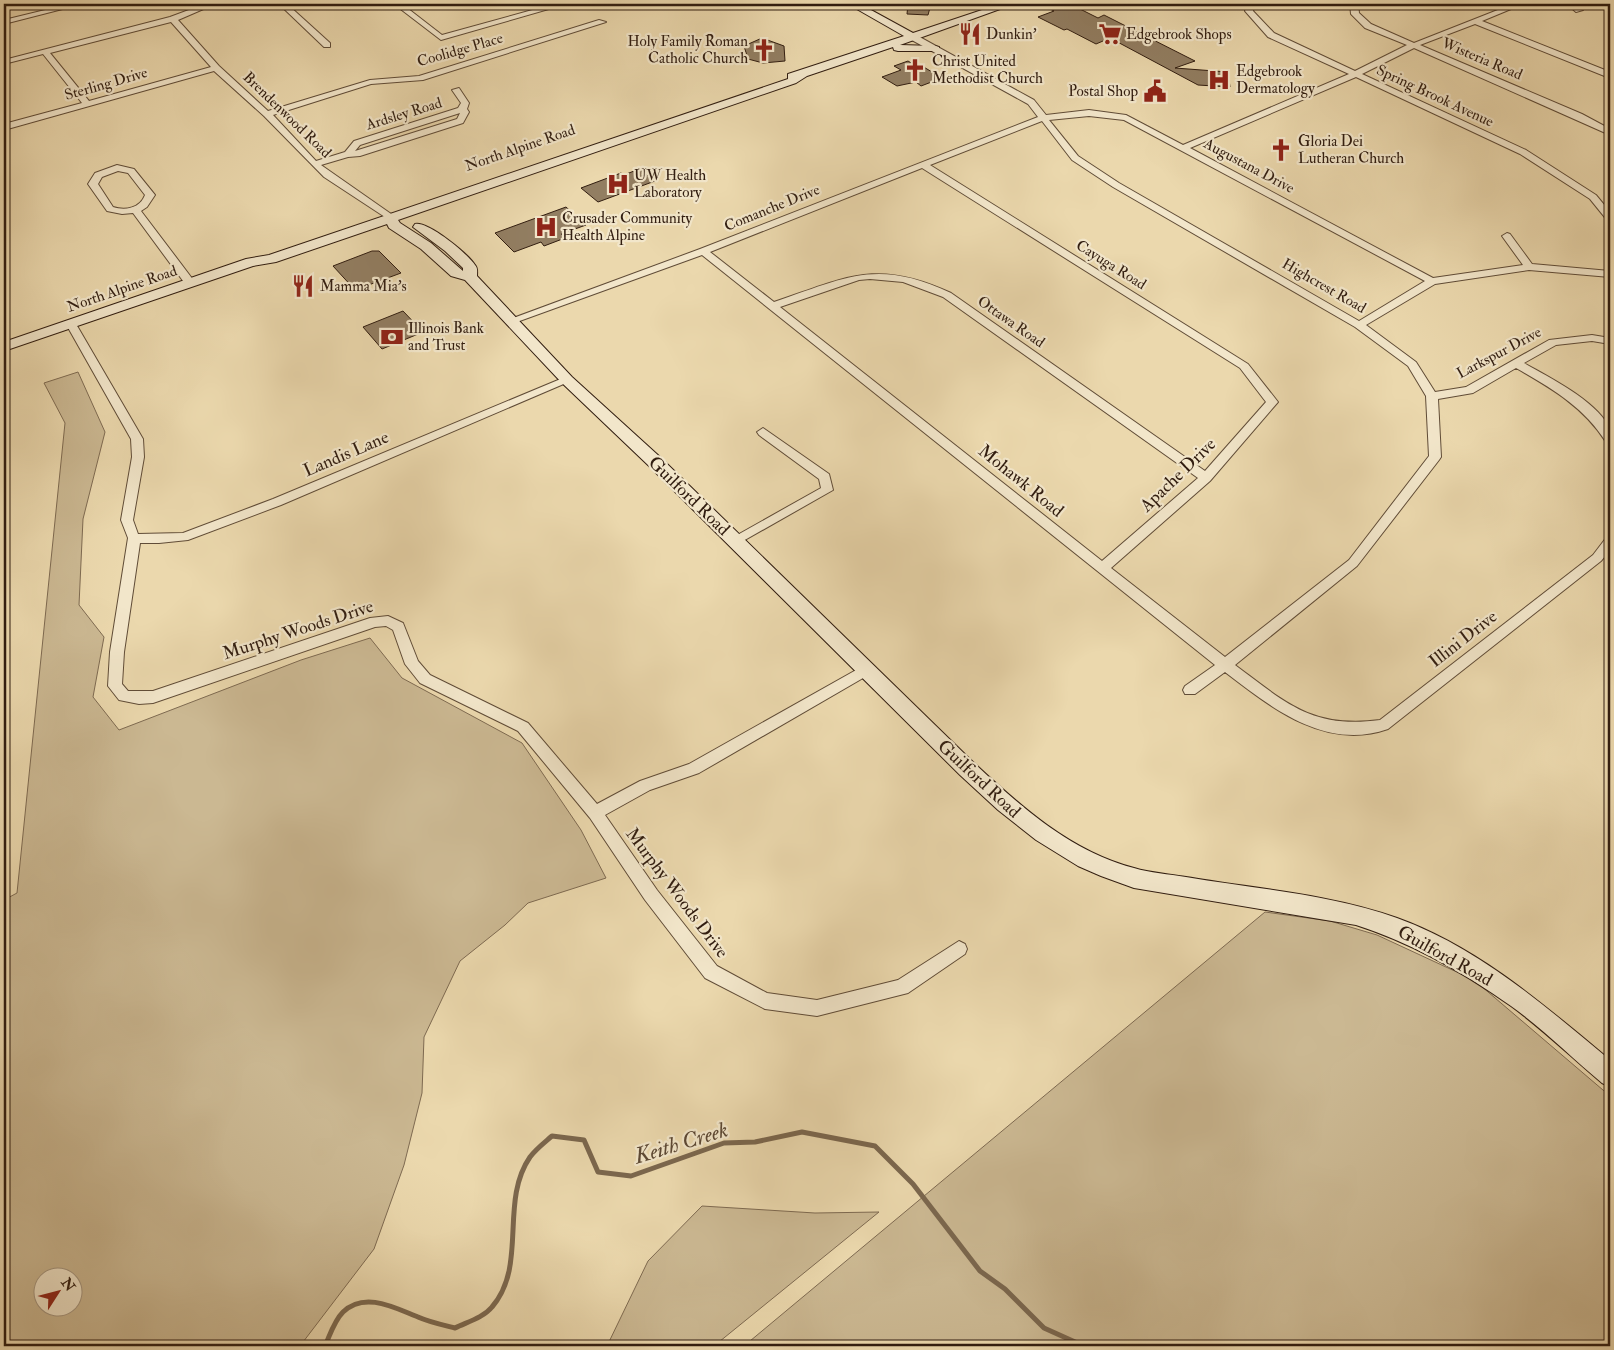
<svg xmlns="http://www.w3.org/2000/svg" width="1614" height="1350" viewBox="0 0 1614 1350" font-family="'IM FELL Double Pica',serif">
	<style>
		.green { fill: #cbb892; stroke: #7e6a51; fill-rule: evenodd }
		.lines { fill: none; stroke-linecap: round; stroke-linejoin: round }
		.stream { stroke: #7b674e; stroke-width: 5 }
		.building { fill: #927e62; stroke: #311d10 }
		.street-casing { stroke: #604c37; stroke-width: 2 }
		.secondary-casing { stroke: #311d10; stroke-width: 2 }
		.street { fill: #f2e6ca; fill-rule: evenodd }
		.secondary { fill: #f2e6ca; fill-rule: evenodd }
		.labels { text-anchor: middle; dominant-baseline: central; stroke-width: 4.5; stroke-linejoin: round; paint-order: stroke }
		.far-poi-label { font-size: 15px; fill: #311d10; stroke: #f2e6ca; text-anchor: start }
		.far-street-label { font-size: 15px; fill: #311d10; stroke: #f2e6ca }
		.street-label { font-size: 18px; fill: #311d10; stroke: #f2e6ca }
		.near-water-label { font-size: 22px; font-style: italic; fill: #5c4834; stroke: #f2e6ca }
	</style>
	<rect width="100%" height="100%" fill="#ebd8ad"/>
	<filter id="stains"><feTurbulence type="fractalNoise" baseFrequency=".004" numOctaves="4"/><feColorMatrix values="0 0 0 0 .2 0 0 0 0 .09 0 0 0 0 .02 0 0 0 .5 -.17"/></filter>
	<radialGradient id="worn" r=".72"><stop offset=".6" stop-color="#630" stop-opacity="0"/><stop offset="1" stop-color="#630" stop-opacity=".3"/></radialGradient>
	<g class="green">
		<path d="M 78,372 L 105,432 L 83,519 L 79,605 L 104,637 L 93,697 L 119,730 L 301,660 L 370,638 L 402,678 L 522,743 L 581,830 L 606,878 L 528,903 L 505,925 L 460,961 L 424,1037 L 422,1093 L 404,1165 L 374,1249 L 300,1346 L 4,1346 L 4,900 L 17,893 L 65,423 L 44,383 ZM 42,1278 L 72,1278 L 72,1308 L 42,1308 Z"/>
		<polygon points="1265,912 1330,921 1377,935 1474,980 1610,1096 1610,1346 744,1346"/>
		<polygon points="702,1206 815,1213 879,1212 714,1346 607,1346 648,1261"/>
	</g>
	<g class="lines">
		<path class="stream" d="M 325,1346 C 330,1335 334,1321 343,1312 C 365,1291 395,1308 418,1317 C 429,1322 443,1325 455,1328 C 467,1322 483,1318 492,1307 C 528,1265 499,1202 530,1157 C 536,1149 544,1143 552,1136 L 584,1140 L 598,1172 L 631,1176 L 724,1143 L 755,1142 L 802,1132 L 875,1146 L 913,1184 L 980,1271 L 1005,1289 L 1044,1328 L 1084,1346"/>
	</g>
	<g class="building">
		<polygon points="908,4 931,4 928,15 907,14"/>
		<polygon points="1040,4 1070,4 1098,18 1104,15 1195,61 1175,68 1228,72 1230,87 1198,85 1110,38 1096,44 1067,29 1064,30 1038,17 1054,11"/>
		<polygon points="762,38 784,46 785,61 763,63 748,59 744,46"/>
		<polygon points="908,61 918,67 922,66 942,78 921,86 916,82 897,86 882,77 901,70 894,66"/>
		<polygon points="639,169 655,181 598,202 581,188 621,173 624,175"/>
		<polygon points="566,207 586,225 561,234 565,238 544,246 541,242 514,252 495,233"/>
		<polygon points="372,251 379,251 401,273 355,290 333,266"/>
		<polygon points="403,311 423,332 382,349 363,327"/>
	</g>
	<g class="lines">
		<defs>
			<g id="street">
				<polygon points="70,4 82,4 4,24 4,20"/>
				<path d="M 205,4 L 215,4 L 178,20 L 219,66 L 268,111 L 370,80 L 419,76 L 599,20 L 606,22 L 423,80 L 371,84 L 273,115 L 316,161 L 345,152 L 354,141 L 458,108 L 461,103 L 452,90 L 459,88 L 469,103 L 467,109 L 469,112 L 463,123 L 360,156 L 348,157 L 321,165 L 394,216 L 394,220 L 391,221 L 324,177 L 264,116 L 214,71 L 4,130 L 4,124 L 82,103 L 43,54 L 4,64 L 4,60 L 170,17 ZM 171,22 L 211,67 L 89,101 L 50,53 ZM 460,113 L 457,119 L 355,151 L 360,145 Z"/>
				<polygon points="279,4 287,4 330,43 330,47 324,47"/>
				<polygon points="394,4 402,4 442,35 554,4 566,4 441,40"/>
				<path d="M 1247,4 L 1255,4 L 1253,11 L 1274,33 L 1355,71 L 1407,45 L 1365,28 L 1351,14 L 1350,4 L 1358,4 L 1359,13 L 1371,24 L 1414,43 L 1513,4 L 1523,4 L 1482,21 L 1610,72 L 1610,77 L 1607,77 L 1475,24 L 1420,45 L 1582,114 L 1610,129 L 1610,135 L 1414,48 L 1362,74 L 1526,150 L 1596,195 L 1610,212 L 1610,221 L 1607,220 L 1590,199 L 1520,154 L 1356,77 L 1190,148 L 1433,278 L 1523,265 L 1502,236 L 1507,233 L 1510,234 L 1532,264 L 1610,271 L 1610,277 L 1529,270 L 1435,284 L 1366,325 L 1416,362 L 1435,392 L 1466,387 L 1549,340 L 1592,335 L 1610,338 L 1610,344 L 1592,341 L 1556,345 L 1524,363 C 1550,378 1595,400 1609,427 C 1611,432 1610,438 1610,443 L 1606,442 C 1584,407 1551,388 1516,368 L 1473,393 L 1438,399 L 1441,457 L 1439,460 L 1357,566 L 1235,665 C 1286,703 1312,729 1380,720 L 1593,555 L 1606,538 L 1610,537 L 1610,550 L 1601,561 L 1388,729 C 1325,751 1272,708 1225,672 L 1195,694 L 1185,694 L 1183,690 L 1185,686 L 1215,665 L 702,255 L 514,323 L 506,323 L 505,321 L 700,249 L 1038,117 L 1028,104 L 910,39 L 910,35 L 916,35 L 1034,100 L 1046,115 L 1089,110 L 1126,115 L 1183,145 L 1349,74 L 1268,37 L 1245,11 ZM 1089,116 L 1124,120 L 1425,281 L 1359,321 L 1119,183 L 1078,156 L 1049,120 ZM 1042,121 L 1072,160 L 1113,187 L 1355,327 L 1408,366 L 1426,396 L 1429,456 L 1349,560 L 1225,657 L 1111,568 L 1210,481 L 1278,402 L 1248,364 L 930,165 ZM 922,168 L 1240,368 L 1266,402 L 1205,471 L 951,293 C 876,258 846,278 774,302 L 710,252 ZM 870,279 L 903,282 L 943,297 L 1198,478 L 1102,561 L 780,307 L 859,280 Z"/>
				<polygon points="1567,4 1575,4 1583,10 1576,12"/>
				<path d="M 117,165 L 134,169 L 155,195 L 147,207 L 141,211 L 194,281 L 194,285 L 186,285 L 133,213 L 122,214 L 107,211 L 88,184 L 95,173 ZM 118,171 L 128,173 L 145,195 C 140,208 126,211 113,207 L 98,184 L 102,177 Z"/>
				<polygon points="71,321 76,324 143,439 144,457 133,520 138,534 183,533 273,499 563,378 571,378 573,380 281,505 188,540 159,543 140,543 124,652 122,684 128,691 153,691 370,618 388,616 403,623 418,661 430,675 528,723 597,804 640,781 689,764 865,665 870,666 872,670 870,674 699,773 650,790 605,815 657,890 717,966 767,993 817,1000 898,980 959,941 965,944 967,949 965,954 908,993 817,1016 765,1009 705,978 645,900 590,818 518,731 420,683 405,664 393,630 386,626 375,627 153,703 139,704 119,700 108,686 110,652 128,538 121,520 132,457 131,439 66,324"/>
				<polygon points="763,428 829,474 833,490 736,545 730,541 732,538 821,488 819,479 759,435 757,432"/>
			</g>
			<path id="secondary" d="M 848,4 L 860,4 L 913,33 L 1000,4 L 1014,4 L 900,45 L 935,46 L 939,47 L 939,51 L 898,51 L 894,50 L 893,47 L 807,76 L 796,83 L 398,220 L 400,223 L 431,243 L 463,271 L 463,268 L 445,251 L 413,227 L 415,224 C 428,221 468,254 475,265 C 478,268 477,272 477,276 L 572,377 L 660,457 L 974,763 C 1020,806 1071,852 1134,868 C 1150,873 1169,874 1186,877 C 1256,889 1330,894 1397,918 C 1478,947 1545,1006 1610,1060 L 1610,1087 L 1602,1083 C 1572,1058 1543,1029 1511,1006 C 1463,972 1412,943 1356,925 L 1134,888 L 1101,876 L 1078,866 L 1036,840 L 998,810 L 960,775 L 648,465 L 562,383 L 465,280 L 451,276 L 421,249 L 389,228 L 387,224 L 276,262 L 253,266 L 4,351 L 4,342 L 246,259 L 269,255 L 788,79 L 788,74 L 904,36 Z"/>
		</defs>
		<use href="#street" class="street-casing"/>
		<use href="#secondary" class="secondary-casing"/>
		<use href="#street" class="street"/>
		<use href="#secondary" class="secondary"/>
	</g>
	<defs>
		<symbol id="restaurant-bare" viewBox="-9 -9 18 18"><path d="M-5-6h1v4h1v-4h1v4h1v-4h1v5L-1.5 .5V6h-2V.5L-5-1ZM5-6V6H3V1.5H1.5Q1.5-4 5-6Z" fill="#8f2418" stroke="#f2e6ca" stroke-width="2.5" paint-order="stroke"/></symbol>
		<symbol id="supermarket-bare" viewBox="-9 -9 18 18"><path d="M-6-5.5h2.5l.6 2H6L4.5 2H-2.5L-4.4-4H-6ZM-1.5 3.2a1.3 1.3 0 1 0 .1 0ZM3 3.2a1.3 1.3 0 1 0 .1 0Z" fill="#8f2418" stroke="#f2e6ca" stroke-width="2.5" paint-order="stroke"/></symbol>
		<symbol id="church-bare" viewBox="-9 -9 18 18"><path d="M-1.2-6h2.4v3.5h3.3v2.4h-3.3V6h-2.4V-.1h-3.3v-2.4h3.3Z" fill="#8f2418" stroke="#f2e6ca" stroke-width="2.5" paint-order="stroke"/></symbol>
		<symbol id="hospital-bare" viewBox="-9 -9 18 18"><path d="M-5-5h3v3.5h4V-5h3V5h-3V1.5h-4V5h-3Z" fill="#8f2418" stroke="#f2e6ca" stroke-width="2.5" paint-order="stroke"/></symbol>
		<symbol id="civic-bare" viewBox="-9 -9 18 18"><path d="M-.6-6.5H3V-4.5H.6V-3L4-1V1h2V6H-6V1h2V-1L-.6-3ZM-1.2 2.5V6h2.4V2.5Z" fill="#8f2418" stroke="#f2e6ca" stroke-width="2.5" paint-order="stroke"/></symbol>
		<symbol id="bank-bare" viewBox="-9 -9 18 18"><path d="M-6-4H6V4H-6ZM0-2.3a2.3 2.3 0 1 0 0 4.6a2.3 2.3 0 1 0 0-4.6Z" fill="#8f2418" stroke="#f2e6ca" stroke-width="2.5" paint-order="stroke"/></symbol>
	</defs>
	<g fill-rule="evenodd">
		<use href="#restaurant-bare" x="954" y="18" width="32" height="32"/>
		<use href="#supermarket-bare" x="1094" y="18" width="32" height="32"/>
		<use href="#church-bare" x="748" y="34" width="32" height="32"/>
		<use href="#church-bare" x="899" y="54" width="32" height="32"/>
		<use href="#hospital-bare" x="1203" y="64" width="32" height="32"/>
		<use href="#civic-bare" x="1139" y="75" width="32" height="32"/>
		<use href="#church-bare" x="1265" y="134" width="32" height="32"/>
		<use href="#hospital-bare" x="602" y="168" width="32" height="32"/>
		<use href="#hospital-bare" x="530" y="211" width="32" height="32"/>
		<use href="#restaurant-bare" x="287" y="270" width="32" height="32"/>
		<use href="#bank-bare" x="376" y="321" width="32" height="32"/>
	</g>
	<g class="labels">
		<g class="far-poi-label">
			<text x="986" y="34">Dunkin'</text>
			<text x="1126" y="34">Edgebrook Shops</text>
			<text x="748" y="41" text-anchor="end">Holy Family Roman<tspan x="748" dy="17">Catholic Church</tspan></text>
			<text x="932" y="61">Christ United<tspan x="932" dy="17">Methodist Church</tspan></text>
			<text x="1236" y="71">Edgebrook<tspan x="1236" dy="17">Dermatology</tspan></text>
			<text x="1138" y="91" text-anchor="end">Postal Shop</text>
			<text x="1298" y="141">Gloria Dei<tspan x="1298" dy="17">Lutheran Church</tspan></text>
			<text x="634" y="175">UW Health<tspan x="634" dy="17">Laboratory</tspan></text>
			<text x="562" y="218">Crusader Community<tspan x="562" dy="17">Health Alpine</tspan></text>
			<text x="320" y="286">Mamma Mia's</text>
			<text x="408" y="328">Illinois Bank<tspan x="408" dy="17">and Trust</tspan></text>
		</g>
		<g class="far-street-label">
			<text transform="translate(460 50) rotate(-16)">Coolidge Place</text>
			<text transform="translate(1482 59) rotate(23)">Wisteria Road</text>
			<text transform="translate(106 84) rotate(-16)">Sterling Drive</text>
			<text transform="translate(1435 96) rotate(25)">Spring Brook Avenue</text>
			<text transform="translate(404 114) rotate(-17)">Ardsley Road</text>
			<text transform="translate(287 115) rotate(44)">Brendenwood Road</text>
			<text transform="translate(520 148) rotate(-19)">North Alpine Road</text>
			<text transform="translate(1249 166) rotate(28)">Augustana Drive</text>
			<text transform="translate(772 208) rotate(-22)">Comanche Drive</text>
			<text transform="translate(1111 265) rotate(32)">Cayuga Road</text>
			<text transform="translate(1324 286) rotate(30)">Highcrest Road</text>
			<text transform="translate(122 289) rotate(-19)">North Alpine Road</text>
			<text transform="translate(1011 322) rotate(35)">Ottawa Road</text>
			<text transform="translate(1499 353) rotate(-28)">Larkspur Drive</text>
		</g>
		<g class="street-label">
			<text transform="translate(346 454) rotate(-23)">Landis Lane</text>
			<text transform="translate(1178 475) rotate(-44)">Apache Drive</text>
			<text transform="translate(1021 481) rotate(39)">Mohawk Road</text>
			<text transform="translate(689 496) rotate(44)">Guilford Road</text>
			<text transform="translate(298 630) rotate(-18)">Murphy Woods Drive</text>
			<text transform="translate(1463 639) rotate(-38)">Illini Drive</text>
			<text transform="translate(979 779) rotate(43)">Guilford Road</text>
			<text transform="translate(677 893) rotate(53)">Murphy Woods Drive</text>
			<text transform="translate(1445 956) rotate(29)">Guilford Road</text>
		</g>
		<g class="near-water-label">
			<text transform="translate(681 1143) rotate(-17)">Keith Creek</text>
		</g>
	</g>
	<rect width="1614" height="1350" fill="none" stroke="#ebd8ad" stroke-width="20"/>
	<rect x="5" y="5" width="1604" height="1340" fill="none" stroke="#311d10" stroke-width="2.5"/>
	<rect x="10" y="10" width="1594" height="1330" fill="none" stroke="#311d10"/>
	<g transform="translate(58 1292) rotate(54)"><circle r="24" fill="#f2e6ca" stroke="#a59680"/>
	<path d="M0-4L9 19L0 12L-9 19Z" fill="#8f2418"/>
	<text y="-8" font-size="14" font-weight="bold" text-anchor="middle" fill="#311d10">N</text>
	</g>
	<rect width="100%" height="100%" filter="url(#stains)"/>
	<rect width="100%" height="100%" fill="url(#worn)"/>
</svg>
